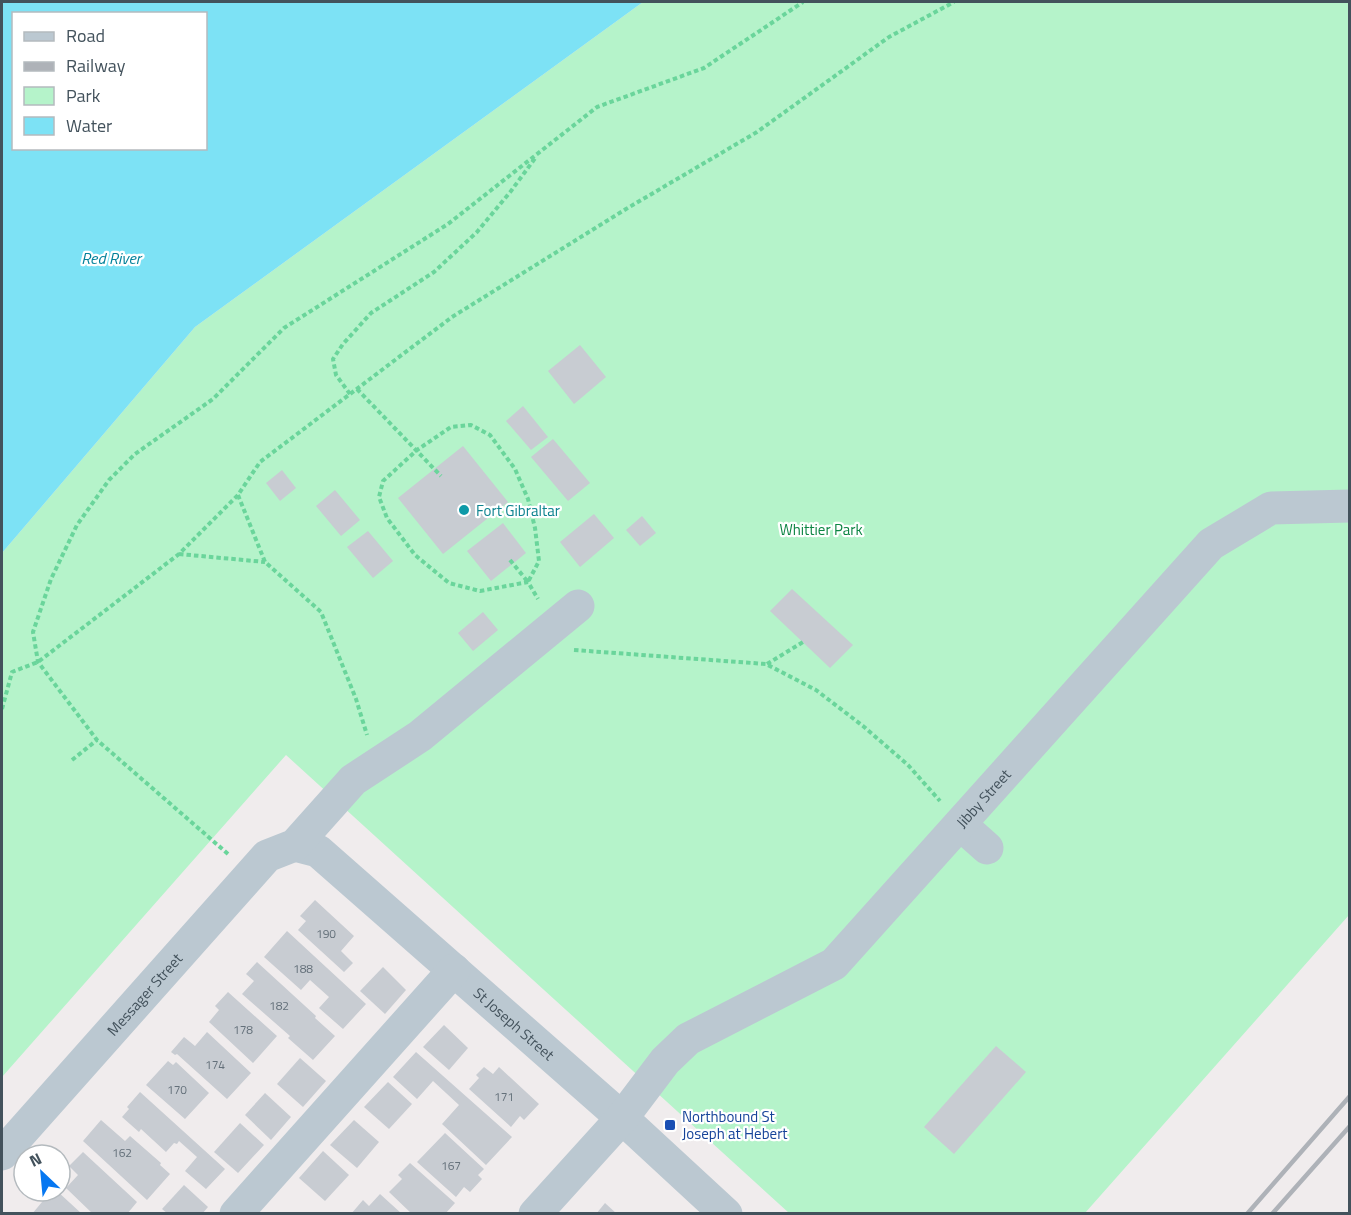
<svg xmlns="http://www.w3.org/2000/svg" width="1351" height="1215" viewBox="0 0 1351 1215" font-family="'Titillium Web',sans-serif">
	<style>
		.green { fill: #b5f3ca }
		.water { fill: #7de2f5; fill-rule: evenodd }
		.building { fill: #c8ccd2 }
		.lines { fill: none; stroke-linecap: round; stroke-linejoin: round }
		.path { stroke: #6ad59b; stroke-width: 4; stroke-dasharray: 4.5 3; stroke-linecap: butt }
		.minor { stroke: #bbc8d1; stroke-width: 33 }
		.rail { stroke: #aeb2b8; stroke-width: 4.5 }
		.culture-dot { fill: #0f9aa8; stroke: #fff; stroke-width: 2 }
		.transit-dot { fill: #1a4fb4; stroke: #fff; stroke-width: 2 }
		.labels { text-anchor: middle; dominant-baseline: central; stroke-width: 4.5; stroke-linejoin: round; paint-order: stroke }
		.number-label { font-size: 12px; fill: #64707a }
		.culture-label { font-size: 15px; fill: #0d838f; stroke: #fff; text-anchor: start }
		.park-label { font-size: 15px; fill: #0d8543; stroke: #fff }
		.street-label { font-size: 15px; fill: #43525c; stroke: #fff }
		.transit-label { font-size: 15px; fill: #164399; stroke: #fff; text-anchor: start }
		.water-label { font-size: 16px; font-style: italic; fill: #03819a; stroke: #fff }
	</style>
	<rect width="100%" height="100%" fill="#f0eced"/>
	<polygon class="green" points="643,2 1349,2 1349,915 1085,1213 789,1213 286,755 2,1077 2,553 195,327"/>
	<path class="water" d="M 2,2 L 643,2 L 195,327 L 2,553 ZM 14,14 L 206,14 L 206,148 L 14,148 Z"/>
	<g class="building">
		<polygon points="580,345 606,377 574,404 548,371"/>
		<polygon points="523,406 548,437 531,450 506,421"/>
		<polygon points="553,439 590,483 568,501 531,457"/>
		<polygon points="463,446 508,502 443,554 398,498"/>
		<polygon points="282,470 296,488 280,501 266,483"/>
		<polygon points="335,490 360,520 341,536 316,506"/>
		<polygon points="594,514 614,538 580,567 560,542"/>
		<polygon points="642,516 656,533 640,546 626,530"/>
		<polygon points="503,523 526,553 491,581 467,551"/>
		<polygon points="368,531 393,561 373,578 347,547"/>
		<polygon points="792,589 853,645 830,668 770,611"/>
		<polygon points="483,612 498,630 473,651 458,633"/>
		<polygon points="315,900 354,936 341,951 353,963 344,972 298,930 306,921 300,916"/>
		<polygon points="287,931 366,1004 343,1029 319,1008 329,997 310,980 301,990 264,957"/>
		<polygon points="257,962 316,1016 315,1018 335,1036 313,1060 288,1038 290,1036 242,994 254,981 246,974"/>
		<polygon points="383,967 406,990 385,1014 360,991"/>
		<polygon points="228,992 277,1036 253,1063 209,1022 219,1010 215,1006"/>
		<polygon points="444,1025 468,1048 449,1070 423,1047"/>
		<polygon points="207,1032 251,1073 227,1099 177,1054 175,1055 171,1052 184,1037 195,1046"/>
		<polygon points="996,1046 1026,1072 954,1154 924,1127"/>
		<polygon points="416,1052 512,1137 486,1165 442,1124 459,1105 433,1081 417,1099 393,1077"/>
		<polygon points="300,1058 326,1081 303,1107 277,1084"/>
		<polygon points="168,1061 173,1065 176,1062 209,1093 185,1119 146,1085"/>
		<polygon points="484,1067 493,1074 499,1067 539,1104 524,1120 520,1116 511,1127 469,1089 479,1078 476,1075"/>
		<polygon points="388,1082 412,1104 389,1129 364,1107"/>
		<polygon points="140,1092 225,1169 206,1189 185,1171 197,1157 179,1141 177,1144 174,1143 166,1152 141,1129 139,1132 122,1117 129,1109 127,1107"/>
		<polygon points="265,1093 291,1117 271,1140 245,1115"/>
		<polygon points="101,1120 125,1141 130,1136 161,1163 160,1165 170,1174 147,1200 83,1141"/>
		<polygon points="354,1120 379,1142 357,1168 330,1145"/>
		<polygon points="240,1123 264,1145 238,1173 214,1152"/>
		<polygon points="445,1133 484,1169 478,1175 482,1179 470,1192 464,1187 456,1197 417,1162"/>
		<polygon points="323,1151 349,1175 325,1201 299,1178"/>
		<polygon points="83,1152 137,1202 127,1214 93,1214 66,1188 78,1175 69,1166"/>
		<polygon points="410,1163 455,1203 445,1214 412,1214 389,1192 402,1179 398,1175"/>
		<polygon points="184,1185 208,1207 202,1214 168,1214 162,1209"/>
		<polygon points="57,1191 82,1214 32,1214 47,1196 50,1198"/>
		<polygon points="380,1194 402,1214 351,1214 363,1200 369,1206"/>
		<polygon points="605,1203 617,1214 596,1214"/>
	</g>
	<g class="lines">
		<g class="path">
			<polyline points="357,389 441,476"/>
			<polyline points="350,394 336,375 333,359 343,344 371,313 434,272 477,232 511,191 536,157"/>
			<polyline points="238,495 265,562 321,612 356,699 367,735"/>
			<polyline points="179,554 265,562"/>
			<polyline points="510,560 528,582 539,561 535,528 528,499 515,469 490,435 471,425 451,427 417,450 383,481 379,497 387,518 415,555 449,583 480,591 528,582 538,599"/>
			<polyline points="574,650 766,664 816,690 863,726 908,765 940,801"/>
			<polyline points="767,664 803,642"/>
			<polyline points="2,709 12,672 38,662 179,554 238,495 260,462 452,317 626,209 757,132 889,37 954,2"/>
			<polyline points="72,760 97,740"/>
			<polyline points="228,854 97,740 38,662 33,632 51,579 77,525 109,480 135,454 213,399 284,328 448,224 597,107 704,68 803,2"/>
		</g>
		<g class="minor">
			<polyline points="960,824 987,848"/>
			<path id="s1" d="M 295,845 L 318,851 L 622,1118 L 726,1214"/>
			<path id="s2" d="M 2,1154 L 267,856 L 295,845 L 353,780 L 420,736 L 578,606"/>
			<polyline points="236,1214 454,970"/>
			<path id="s3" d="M 535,1214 L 622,1118 L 665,1061 L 688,1039 L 834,964 L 1211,544 L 1271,508 L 1350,506"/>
		</g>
		<g class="rail">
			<polyline points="1247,1214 1350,1096"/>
			<polyline points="1272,1214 1350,1126"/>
		</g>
	</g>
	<circle class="culture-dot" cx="464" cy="510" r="6"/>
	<rect class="transit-dot" x="664" y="1119" width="12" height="12" rx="3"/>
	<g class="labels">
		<g class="number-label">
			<text x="326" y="933">190</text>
			<text x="303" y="968">188</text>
			<text x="279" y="1005">182</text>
			<text x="243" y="1029">178</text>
			<text x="215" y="1064">174</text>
			<text x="177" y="1089">170</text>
			<text x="504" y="1096">171</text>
			<text x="122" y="1152">162</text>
			<text x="451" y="1165">167</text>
		</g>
		<g class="culture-label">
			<text x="476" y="510">Fort Gibraltar</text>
		</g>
		<g class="park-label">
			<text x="821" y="529">Whittier Park</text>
		</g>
		<g class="street-label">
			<text stroke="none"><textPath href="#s3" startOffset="620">Jibby Street</textPath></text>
			<text stroke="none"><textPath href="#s2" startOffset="214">Messager Street</textPath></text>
			<text stroke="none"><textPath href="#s1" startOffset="285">St Joseph Street</textPath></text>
		</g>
		<g class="transit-label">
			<text x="682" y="1116">Northbound St<tspan x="682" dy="17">Joseph at Hebert</tspan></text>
		</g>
		<g class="water-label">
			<text x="111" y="258">Red River</text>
		</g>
	</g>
	<rect width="1351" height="1215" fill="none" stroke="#43525c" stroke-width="6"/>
	<rect x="12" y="12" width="195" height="138" fill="#ffffff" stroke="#b4babe" stroke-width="1.5"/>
	<rect x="24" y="32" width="30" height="9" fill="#bbc8d1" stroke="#b4babe" stroke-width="1.5"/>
	<text x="66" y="42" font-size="18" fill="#43525c">Road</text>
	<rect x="24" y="62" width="30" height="9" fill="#aeb2b8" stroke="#b4babe" stroke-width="1.5"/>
	<text x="66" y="72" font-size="18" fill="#43525c">Railway</text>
	<rect x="24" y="87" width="30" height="18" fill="#b5f3ca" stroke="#b4babe" stroke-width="1.5"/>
	<text x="66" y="102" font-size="18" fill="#43525c">Park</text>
	<rect x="24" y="117" width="30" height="18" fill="#7de2f5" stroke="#b4babe" stroke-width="1.5"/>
	<text x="66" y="132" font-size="18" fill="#43525c">Water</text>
	<g transform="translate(42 1173) rotate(334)"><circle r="28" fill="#ffffff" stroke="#b4babe" stroke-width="1.5"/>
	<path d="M0-4.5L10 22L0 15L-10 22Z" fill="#0677f1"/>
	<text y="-9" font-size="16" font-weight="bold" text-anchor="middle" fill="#43525c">N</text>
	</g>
</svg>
